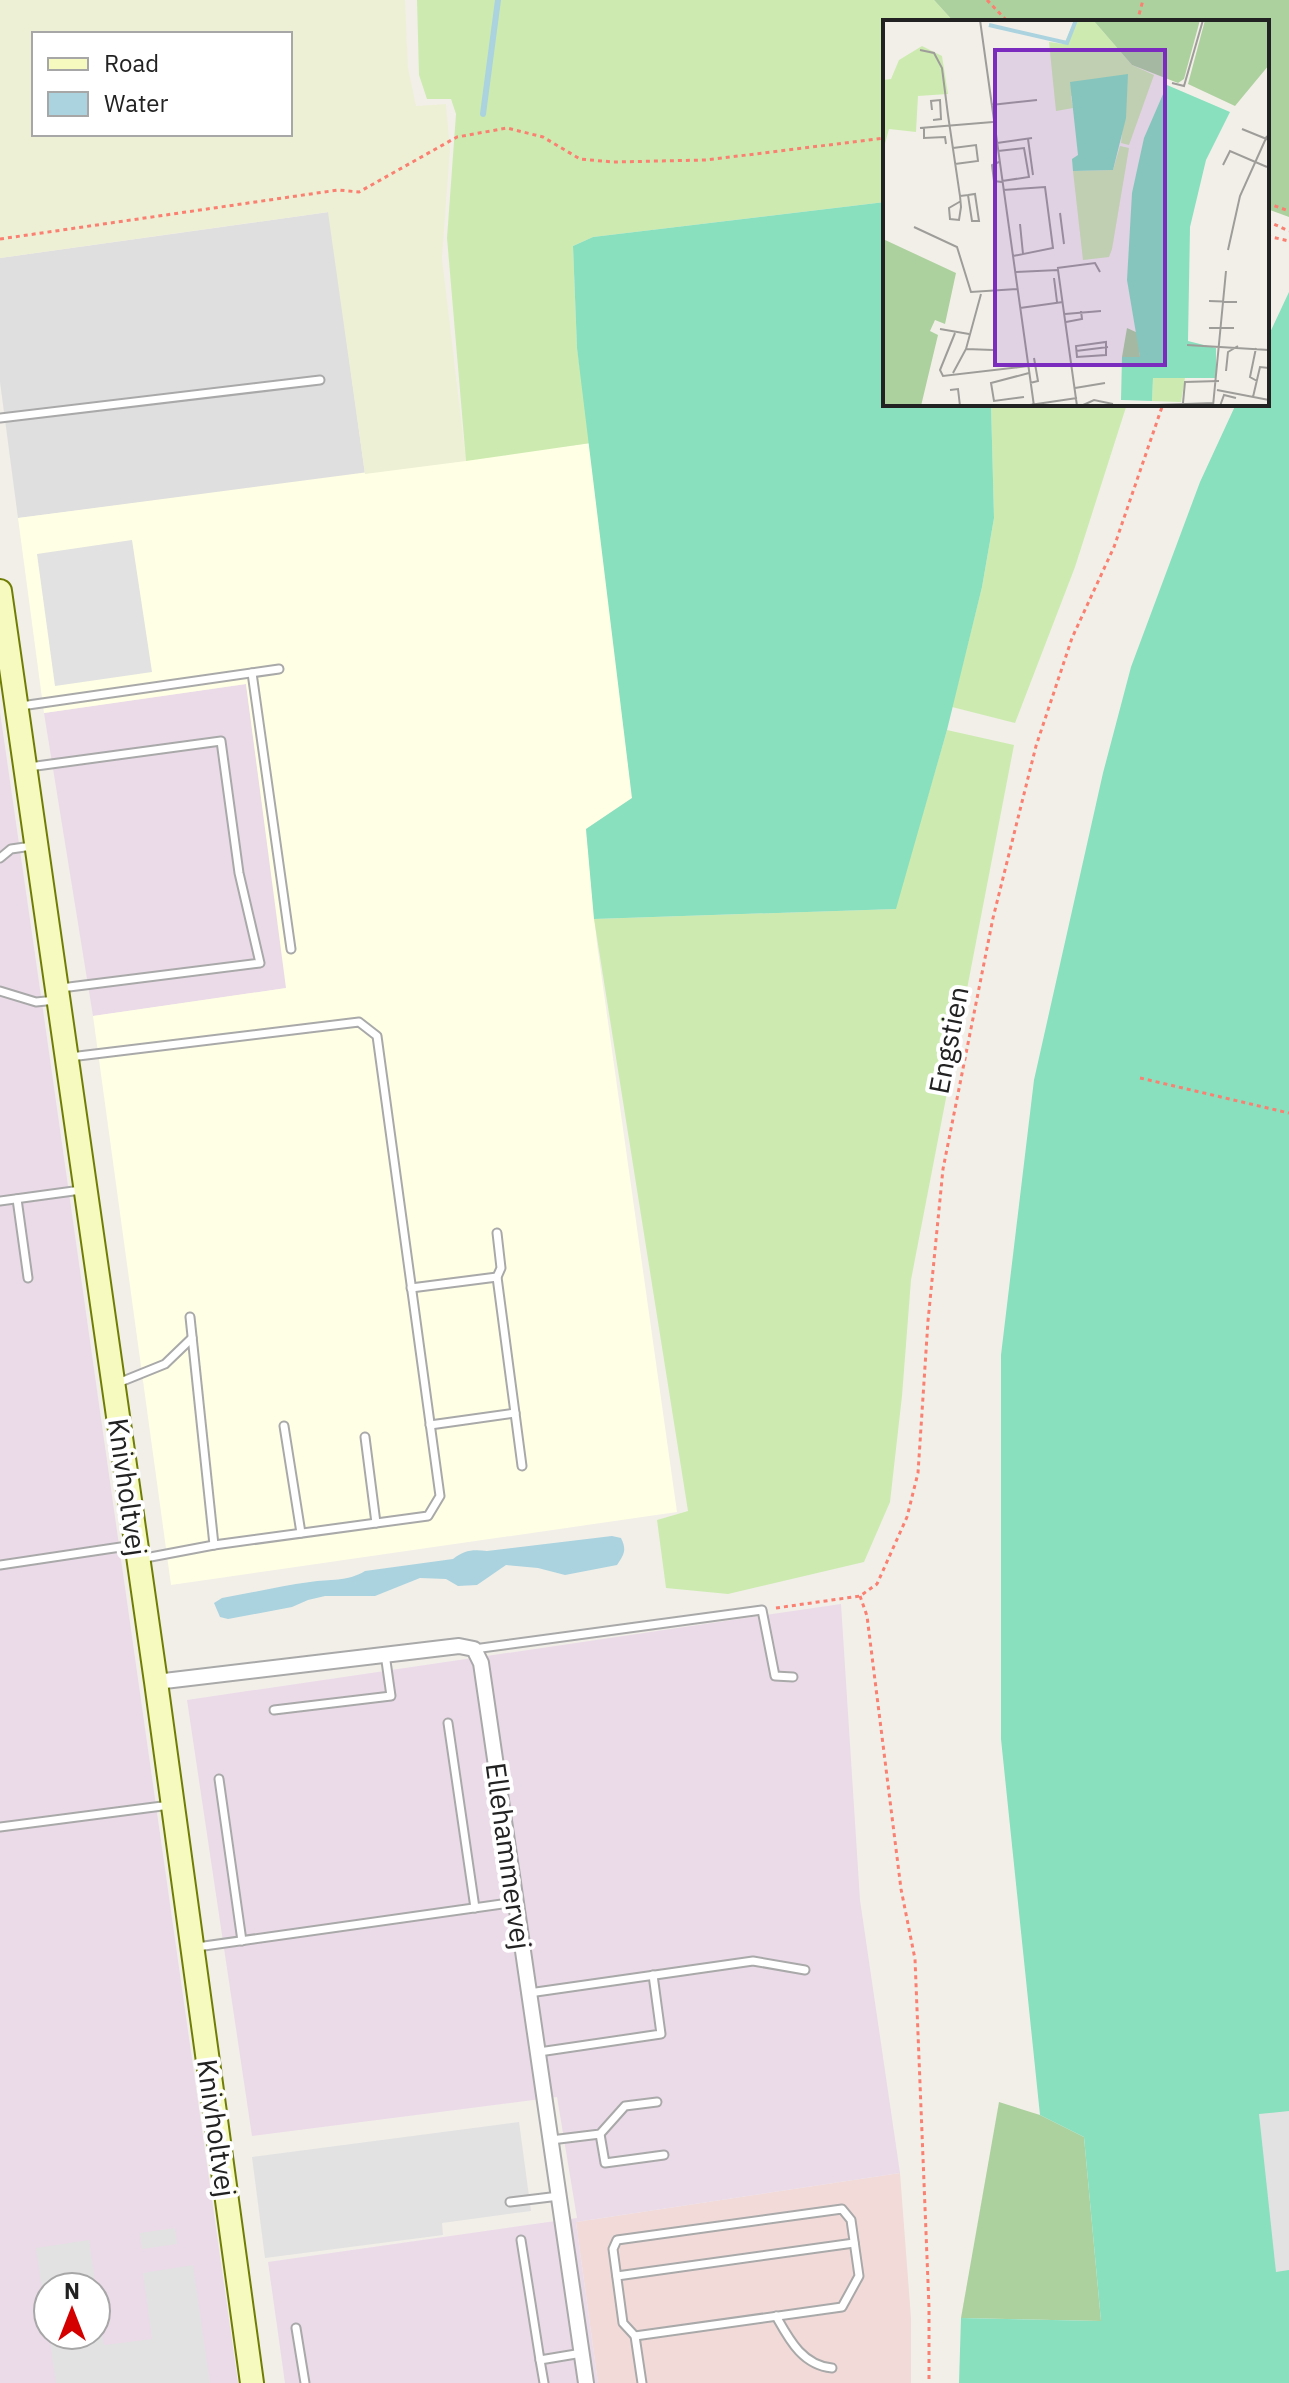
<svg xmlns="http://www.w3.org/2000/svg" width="1289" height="2383" viewBox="0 0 1289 2383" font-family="'IBM Plex Sans',sans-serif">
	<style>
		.residential { fill: #e0dfdf }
		.commercial { fill: #f2dad9 }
		.industrial { fill: #ebdbe8; fill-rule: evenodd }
		.education { fill: #ffffe5 }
		.farmland { fill: #eef0d5; fill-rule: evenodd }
		.grass { fill: #cdebb0 }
		.forest { fill: #add19e }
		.pitch { fill: #88e0be }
		.parking { fill: #e2e2e2 }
		.water { fill: #aad3df }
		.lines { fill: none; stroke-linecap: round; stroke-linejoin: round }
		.stream { stroke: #aad3df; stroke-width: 6 }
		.lane-casing { stroke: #a9a9a9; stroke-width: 11 }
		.street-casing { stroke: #a9a9a9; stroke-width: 18 }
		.secondary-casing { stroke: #707d05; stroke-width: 26 }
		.path { stroke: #fa8072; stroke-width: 3; stroke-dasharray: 4 4; stroke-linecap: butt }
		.lane { stroke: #fff; stroke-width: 7 }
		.street { stroke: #fff; stroke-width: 14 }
		.secondary { stroke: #f7fabf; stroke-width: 22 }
		.labels { text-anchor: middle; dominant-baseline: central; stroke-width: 8; stroke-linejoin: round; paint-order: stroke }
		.street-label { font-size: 28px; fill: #222; stroke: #fff }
		.inset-river { fill: none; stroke: #aad3df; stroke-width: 4 }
		.inset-road { fill: none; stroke: #9f9d99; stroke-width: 2 }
		.view { fill: #7b2cbf; fill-opacity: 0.15; stroke: #7b2cbf; stroke-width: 4 }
		.inset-edge { fill: none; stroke: #222; stroke-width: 4 }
	</style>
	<rect width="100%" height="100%" fill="#f2efe9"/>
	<polygon class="residential" points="329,212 365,474 18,518 0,382 0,258"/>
	<polygon class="commercial" points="900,2173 911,2318 911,2383 598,2383 576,2222"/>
	<g class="industrial">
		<polygon points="246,684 287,988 93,1016 44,713"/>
		<path d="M 0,712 L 43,1010 L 238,2383 L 0,2383 ZM 48,2287 L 96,2287 L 96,2335 L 48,2335 Z"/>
		<polygon points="841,1604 860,1900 900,2173 576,2222 598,2383 285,2383 268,2262 577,2218 557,2097 252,2136 187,1700"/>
	</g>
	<polygon class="education" points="591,443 632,798 586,829 597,944 677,1512 171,1585 93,1016 286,988 246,684 44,713 18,518"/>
	<path class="farmland" d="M 0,0 L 405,0 L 408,68 L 416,106 L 446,104 L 450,149 L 442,258 L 466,461 L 365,474 L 328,212 L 0,258 ZM 34,34 L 290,34 L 290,134 L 34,134 Z"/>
	<g class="grass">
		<polygon points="417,0 934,0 954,22 885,22 885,202 593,237 573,246 577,348 591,443 466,461 447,238 456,114 451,99 427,99 419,75"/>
		<polygon points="991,404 1127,404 1075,567 1015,723 952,707 982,587 994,518"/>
		<polygon points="947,730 1014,745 911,1280 902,1396 890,1502 864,1562 728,1594 666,1588 657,1520 688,1511 594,919 895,909"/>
	</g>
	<g class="forest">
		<polygon points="934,0 1289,0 1289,217 1267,209 1267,22 954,22"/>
		<polygon points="999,2102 1040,2115 1084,2137 1101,2321 961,2318"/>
	</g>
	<g class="pitch">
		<polygon points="885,202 885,404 991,404 994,518 982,587 947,730 896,909 594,919 586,829 632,798 577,348 573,246 593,237"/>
		<polygon points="1289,292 1289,2383 959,2383 961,2318 1101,2321 1084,2137 1040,2115 1001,1739 1001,1355 1034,1080 1103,773 1131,667 1200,482 1236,404 1267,404 1267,339"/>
	</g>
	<g class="parking">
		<polygon points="132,540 152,672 55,686 37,554"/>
		<polygon points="1289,2111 1289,2270 1276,2272 1259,2114"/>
		<polygon points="519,2122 531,2211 442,2223 443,2235 265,2258 252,2157"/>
		<polygon points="175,2228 177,2244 142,2249 140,2233"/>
		<polygon points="89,2240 96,2287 48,2287 48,2330 36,2248"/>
		<polygon points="193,2265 210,2383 56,2383 49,2335 96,2335 96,2290 104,2345 152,2339 143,2273"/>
	</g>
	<path class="water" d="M 612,1536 L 621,1538 C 627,1550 624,1555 617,1565 L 565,1575 L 538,1568 L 506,1565 L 477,1585 L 458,1586 L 446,1579 L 420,1578 L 375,1596 L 325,1596 L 308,1600 L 292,1607 L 228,1619 L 220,1617 L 214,1603 L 222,1598 C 251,1593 280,1586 310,1582 C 330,1579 347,1582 365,1571 L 453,1559 C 464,1550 473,1549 487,1551 Z"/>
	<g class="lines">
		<polyline class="stream" points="483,114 498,0"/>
		<defs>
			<g id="lane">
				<polyline points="0,418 320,380"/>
				<polyline points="252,673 291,949"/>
				<polyline points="21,706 279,669"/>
				<polyline points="29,767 221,741 239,873 260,963 61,988"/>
				<polyline points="0,858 11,849 32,846"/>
				<polyline points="0,991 36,1002 56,1000"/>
				<polyline points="70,1057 359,1022 377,1036 440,1496 428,1516 214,1545 140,1559"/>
				<polyline points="17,1199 28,1278"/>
				<polyline points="0,1201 81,1190"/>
				<polyline points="497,1233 501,1268 497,1277 522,1466"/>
				<polyline points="411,1288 497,1277"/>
				<polyline points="190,1317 214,1545"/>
				<polyline points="118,1383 165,1364 192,1338"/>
				<polyline points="430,1425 515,1413"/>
				<polyline points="284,1426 301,1533"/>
				<polyline points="365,1437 376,1523"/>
				<polyline points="0,1565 134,1545"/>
				<polyline points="474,1649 762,1610 775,1676 793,1677"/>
				<polyline points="274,1710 391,1696 385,1654"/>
				<polyline points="448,1723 475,1908"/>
				<polyline points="219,1779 242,1941"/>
				<polyline points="0,1827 170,1805"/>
				<polyline points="197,1947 516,1902"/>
				<polyline points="529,1993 753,1961 805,1970"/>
				<polyline points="539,2052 661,2034 653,1975"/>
				<polyline points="600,2134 605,2163 664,2155"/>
				<polyline points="551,2140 600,2134 625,2106 657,2102"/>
				<polyline points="510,2202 559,2196"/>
				<polygon points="842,2209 851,2220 859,2276 842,2307 635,2336 623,2323 613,2249 617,2240"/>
				<polyline points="521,2240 540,2360 582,2353"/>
				<polyline points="617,2276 854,2243"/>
				<path d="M 776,2316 C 789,2339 802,2365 832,2368"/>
				<polyline points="296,2328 305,2383"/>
				<polyline points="635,2336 642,2383"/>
				<polyline points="540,2360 544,2383"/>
			</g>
			<polyline id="street" points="156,1682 459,1646 474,1649 481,1663 586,2383"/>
			<polyline id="secondary" points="0,591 156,1682 252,2383"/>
		</defs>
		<use href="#lane" class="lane-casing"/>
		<use href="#street" class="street-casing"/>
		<use href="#secondary" class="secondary-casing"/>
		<g class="path">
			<polyline points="987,0 1008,22"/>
			<polyline points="1137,22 1143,0"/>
			<polyline points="1267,203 1289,211"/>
			<polyline points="1267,221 1289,231"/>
			<polyline points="1267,236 1289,241"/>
			<polyline points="0,239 338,190 359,192 457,137 507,128 543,137 580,159 613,162 706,160 885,138"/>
			<polyline points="1140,1078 1289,1113"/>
			<polyline points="860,1596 867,1616 901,1889 915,1959 929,2307 929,2383"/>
			<polyline points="776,1608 860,1596 877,1584 907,1517 918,1473 928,1321 943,1169 993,918 1036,746 1072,638 1114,547 1163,404"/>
		</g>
		<use href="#lane" class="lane"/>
		<use href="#street" class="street"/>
		<use href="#secondary" class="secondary"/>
	</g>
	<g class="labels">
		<g class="street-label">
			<text transform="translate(948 1040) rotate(-79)">Engstien</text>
			<text transform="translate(128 1487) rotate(82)">Knivholtvej</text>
			<text transform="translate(509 1856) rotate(82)">Ellehammervej</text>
			<text transform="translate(217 2128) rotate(82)">Knivholtvej</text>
		</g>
	</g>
	<g transform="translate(883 20)">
		<rect width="386" height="386" fill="#f2efe9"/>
		<path d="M 192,0 L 210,0 L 249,45 L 271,55 L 246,125 L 238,123 L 243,80 L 188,76 L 190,88 L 173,91 L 166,22 L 181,24 ZM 39,26 L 59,36 L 65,74 L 35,76 L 33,112 L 6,109 L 0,131 L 0,60 L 8,59 L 16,40 ZM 237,126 L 246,128 L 229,229 L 226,237 L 200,240 L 190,151 L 230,150 ZM 270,358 L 302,358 L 298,382 L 269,381 Z" fill="#cdebb0"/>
		<path d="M 210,0 L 317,0 L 301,59 L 295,63 L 249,45 ZM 322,0 L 386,0 L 386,45 L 352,86 L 305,64 ZM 0,219 L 73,253 L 62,304 L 52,300 L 47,311 L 55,315 L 38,386 L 0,386 ZM 244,308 L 255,313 L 257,337 L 239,337 Z" fill="#add19e"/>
		<path d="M 245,54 L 243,98 L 230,150 L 190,151 L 189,139 L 195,135 L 187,62 ZM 284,65 L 347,92 L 323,140 L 307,207 L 305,321 L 333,328 L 333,358 L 270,358 L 269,381 L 238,380 L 239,337 L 257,337 L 244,260 L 249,173 L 261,118 Z" fill="#88e0be"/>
		<path class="inset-river" d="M 106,5 L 184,23 L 193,0"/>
		<path class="inset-road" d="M 97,0 L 151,386M 37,30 L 51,33 L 59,48 L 65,95 L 77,176 L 78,187 L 76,200 L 67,199 L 66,188 L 78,181M 289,63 L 301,66 L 320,0M 108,85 L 154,80M 49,90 L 48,81 L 57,80 L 58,99 L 50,100M 37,108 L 110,102M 41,108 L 41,118 L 62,117 L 63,124M 359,109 L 386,120M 145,119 L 150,155M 114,123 L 149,118M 70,128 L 93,125 L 95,141 L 72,144M 115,131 L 141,128 L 146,157 L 119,161M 116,142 L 109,145 L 111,161 L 119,162M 340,145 L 347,131 L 384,147M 120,170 L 162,167 L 170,228 L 130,236M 77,176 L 85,175 L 89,201 L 96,201 L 92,174 L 85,175M 177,193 L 181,224M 137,204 L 140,234M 31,207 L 74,227 L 88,272 L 134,269M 345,230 L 357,176 L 384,116M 174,248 L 212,243 L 217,252M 133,252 L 175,250 L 194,386M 171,258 L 174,282M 326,281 L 354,282M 137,288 L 180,282M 182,294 L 218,291M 183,302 L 199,299 L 198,291M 326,308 L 351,308M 57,309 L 86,314M 72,313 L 57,350 L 60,356 L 145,346M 223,322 L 223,335 L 194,337 L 193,326 ZM 304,325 L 386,330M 373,328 L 367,357 L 374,361M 83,329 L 110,330M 193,331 L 225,327M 343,351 L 345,332 L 355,326M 70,353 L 83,329 L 98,274M 147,363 L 155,361 L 151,338M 192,368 L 222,363M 67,370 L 75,369 L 77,386M 334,370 L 386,380M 141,377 L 111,381 L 108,363 L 146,353M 370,377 L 377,347 L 386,348M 300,383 L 302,362 L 336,361M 140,386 L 194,378M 198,386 L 211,380 L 230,384M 246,386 L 331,383M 330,386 L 343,251M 337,386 L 341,375 L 353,378"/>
		<path class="view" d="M 112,30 L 282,30 L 282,345 L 112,345 Z"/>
		<rect width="386" height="386" class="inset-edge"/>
	</g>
	<rect x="32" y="32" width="260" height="104" fill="#ffffff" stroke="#a7a7a7" stroke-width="2"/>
	<rect x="48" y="58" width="40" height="12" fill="#f7fabf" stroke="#a7a7a7" stroke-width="2"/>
	<text x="104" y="72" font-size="24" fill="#222222">Road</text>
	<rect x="48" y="92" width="40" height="24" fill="#aad3df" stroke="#a7a7a7" stroke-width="2"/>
	<text x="104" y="112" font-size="24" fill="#222222">Water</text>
	<g transform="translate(72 2311)"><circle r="38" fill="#ffffff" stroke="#a7a7a7" stroke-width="2"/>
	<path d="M0-6L14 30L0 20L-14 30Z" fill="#d40000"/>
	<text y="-12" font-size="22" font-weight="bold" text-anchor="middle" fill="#222222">N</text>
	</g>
</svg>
